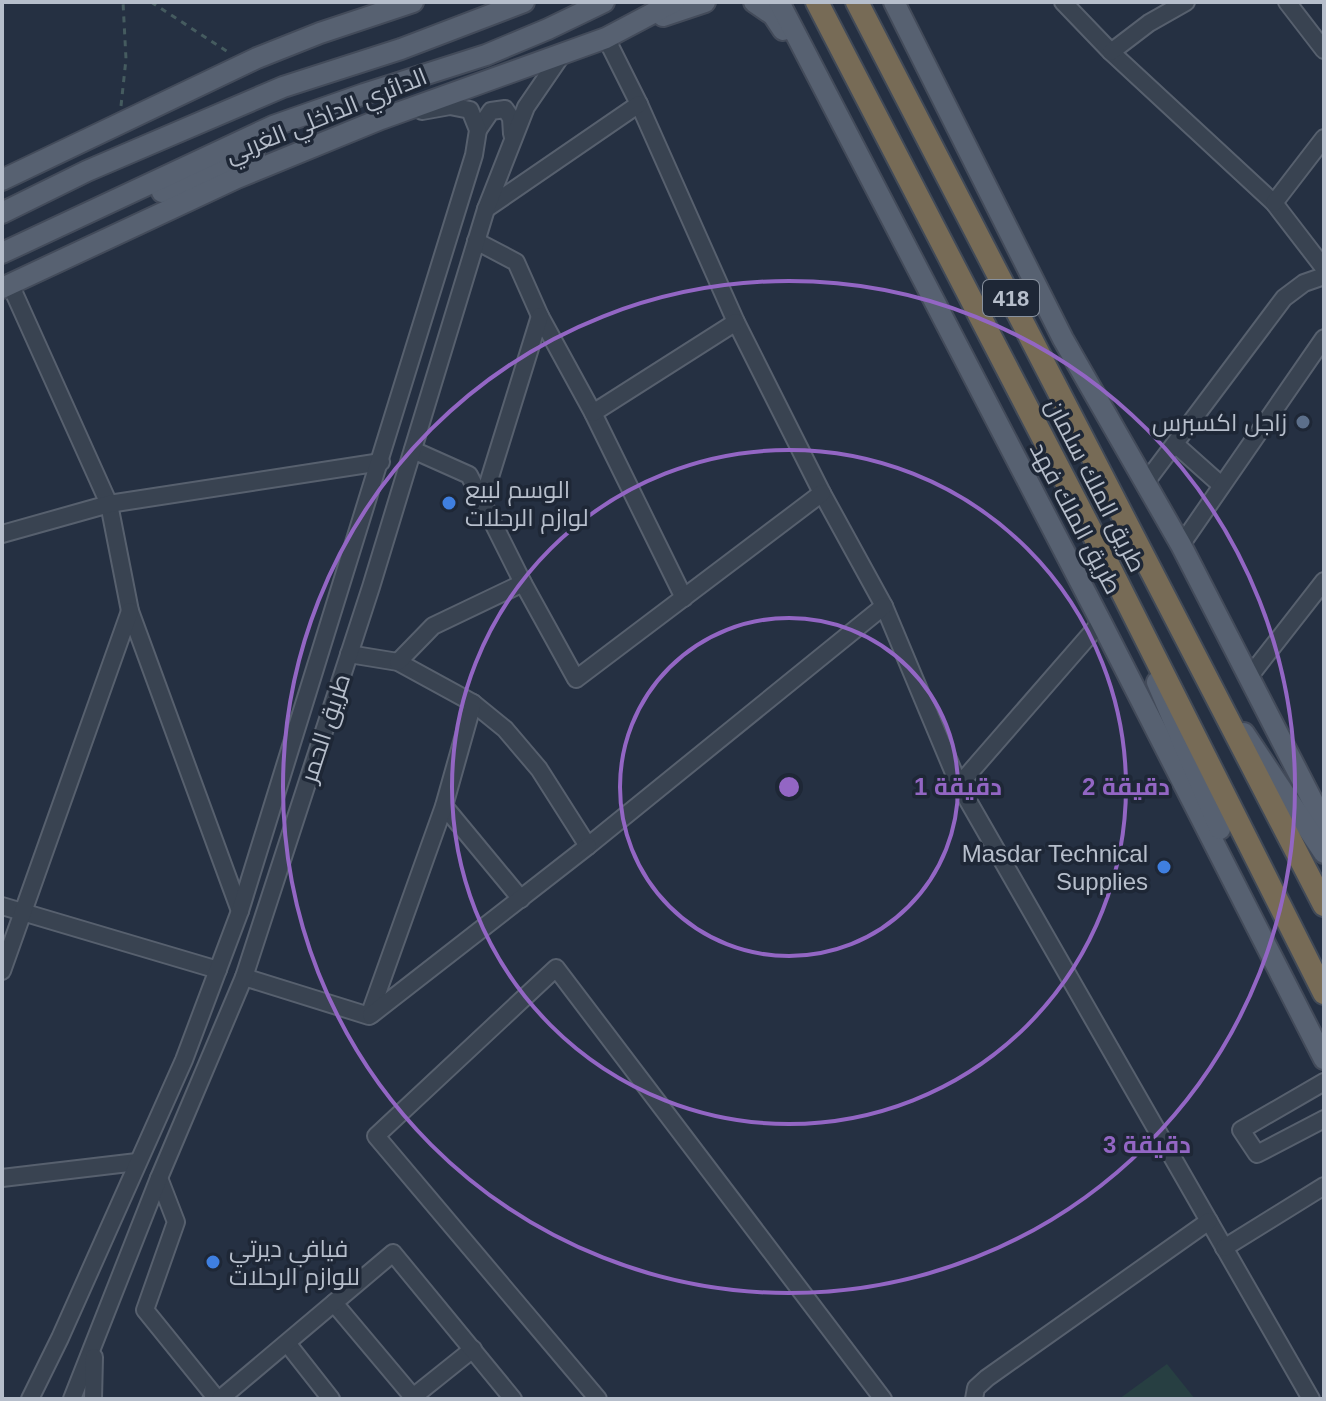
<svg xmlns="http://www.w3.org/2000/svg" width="1326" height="1401" viewBox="0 0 1326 1401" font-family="Arial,Cairo,sans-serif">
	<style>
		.green { fill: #273f42 }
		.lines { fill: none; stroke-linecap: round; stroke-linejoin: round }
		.minor-casing { stroke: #57606e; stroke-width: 20 }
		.major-casing { stroke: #434b5a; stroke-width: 24 }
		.highway-casing { stroke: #414a58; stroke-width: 26 }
		.path { stroke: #455b5f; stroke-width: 3; stroke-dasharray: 6 6; stroke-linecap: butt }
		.minor { stroke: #394351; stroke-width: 16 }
		.major { stroke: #576171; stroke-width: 20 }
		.highway { stroke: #776b56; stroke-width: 22 }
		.ring { fill: none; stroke: #9366c4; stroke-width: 4 }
		.service-dot { fill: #5c6f8a; stroke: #1e2736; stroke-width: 3 }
		.shop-dot { fill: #3f7fe0; stroke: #1e2736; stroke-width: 3 }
		.labels { text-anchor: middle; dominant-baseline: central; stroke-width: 7; stroke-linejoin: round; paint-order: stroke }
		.shield { fill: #1e2736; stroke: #88919e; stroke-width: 2 }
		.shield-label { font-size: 22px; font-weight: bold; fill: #b6becb }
		.street-label { font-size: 24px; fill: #b6becb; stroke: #1e2736 }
		.poi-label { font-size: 24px; fill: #b6becb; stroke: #1e2736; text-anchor: end }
		.centre { fill: #9366c4; stroke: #1e2736; stroke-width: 4 }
		.ring-label { font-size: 24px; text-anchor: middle; font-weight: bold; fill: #9366c4; stroke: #1e2736; stroke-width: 7; stroke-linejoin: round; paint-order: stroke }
	</style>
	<rect width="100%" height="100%" fill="#253042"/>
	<polygon class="green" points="1167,1364 1195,1399 1119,1399"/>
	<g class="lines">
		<defs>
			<g id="minor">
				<polyline points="1063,2 1111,52 1274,203 1324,268"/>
				<polyline points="1287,2 1324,50"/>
				<polyline points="606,38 639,104 736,322 822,493 884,606 959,785"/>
				<polyline points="1111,52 1149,23 1186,2"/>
				<polyline points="478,130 491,111 505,109 511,118 512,134"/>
				<polyline points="1274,203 1324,138"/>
				<polyline points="486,209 639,104"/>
				<polyline points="476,241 516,262 540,316 593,413 684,598"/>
				<polyline points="10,284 109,504 130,611 240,911"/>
				<polyline points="593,413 736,322"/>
				<polyline points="1175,444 1221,485"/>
				<polyline points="413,450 469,475 523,583 576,679 822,493"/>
				<polyline points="1146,482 1284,298 1304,283 1324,276"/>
				<polyline points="482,503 540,316"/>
				<polyline points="2,534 109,504 381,462"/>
				<polyline points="1181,545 1324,338"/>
				<polyline points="1101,622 959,785 1311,1399"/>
				<polyline points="349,654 398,662 473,703 505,729 539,769 588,846 884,606"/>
				<polyline points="398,662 433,626 523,583"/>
				<polyline points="1249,677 1324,581"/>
				<polyline points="444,806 521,899"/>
				<polyline points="2,906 218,970"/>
				<polyline points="2,971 130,611"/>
				<polyline points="244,977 369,1016 444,806 473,703"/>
				<polyline points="371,1015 588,846"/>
				<polyline points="1324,1082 1241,1130 1257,1154 1324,1119"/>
				<polyline points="2,1178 137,1162"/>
				<polyline points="159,1178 176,1222 145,1310 217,1399"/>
				<polyline points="1224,1248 1324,1186"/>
				<polyline points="334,1303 413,1397 473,1349"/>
				<polyline points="287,1343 331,1399"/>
				<polyline points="30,1399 60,1338 184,1060 240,911 474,155 478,130 470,110 450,106 422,111"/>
				<polyline points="72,1399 159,1178 244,977 371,587 486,209 526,107 563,53"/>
				<polyline points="93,1399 94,1357"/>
				<polyline points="220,1399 393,1253 513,1399"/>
				<polyline points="598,1399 376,1136 556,968 883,1399"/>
				<polyline points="974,1399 976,1388 987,1378 1209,1221"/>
			</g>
			<g id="major">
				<polyline points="754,2 773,15 783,30"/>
				<polyline points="779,2 1101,622 1324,1059"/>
				<polyline points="894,2 1063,339 1181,545 1324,823"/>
				<polyline points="663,16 705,2"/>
				<polyline points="2,180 257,58 320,33 413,2"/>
				<polyline points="162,192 255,157"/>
				<polyline points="2,213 87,171 283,87 401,49 524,2"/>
				<polyline points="2,253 273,126 364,94 486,55 548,29 604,2"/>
				<polyline points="2,288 237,178 381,119 606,38 674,2"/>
				<polyline points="1157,682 1220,829"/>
				<polyline points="1244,733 1324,853"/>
			</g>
			<g id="highway">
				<polyline points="817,2 1097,542 1324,993"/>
				<polyline points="857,2 1324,905"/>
			</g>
		</defs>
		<use href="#minor" class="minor-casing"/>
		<use href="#major" class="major-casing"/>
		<use href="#highway" class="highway-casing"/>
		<g class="path">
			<polyline points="151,2 228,52"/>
			<polyline points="121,106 126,59 123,2"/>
		</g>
		<use href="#minor" class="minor"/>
		<use href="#major" class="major"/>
		<use href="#highway" class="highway"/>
	</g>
	<g class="ring">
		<circle cx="789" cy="787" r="169"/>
		<circle cx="789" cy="787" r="337"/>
		<circle cx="789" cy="787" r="506"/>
	</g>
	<circle class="service-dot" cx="1303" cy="422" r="8"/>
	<g class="shop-dot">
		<circle cx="449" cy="503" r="8"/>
		<circle cx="1164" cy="867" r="8"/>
		<circle cx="213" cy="1262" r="8"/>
	</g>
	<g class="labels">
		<rect class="shield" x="983" y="280" width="56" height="36" rx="6"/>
		<g class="shield-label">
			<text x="1011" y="298">418</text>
		</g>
		<g class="street-label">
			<text transform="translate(326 115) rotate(-22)">الدائري الداخلي الغربي</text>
			<text transform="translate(1096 485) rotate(63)">طريق الملك سلمان</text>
			<text transform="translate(1076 518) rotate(62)">طريق الملك فهد</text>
			<text transform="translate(325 728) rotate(-72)">طريق الحمر</text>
		</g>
		<g class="poi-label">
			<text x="1287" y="422">زاجل اكسبرس</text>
			<text x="465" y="489" text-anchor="start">الوسم لبيع<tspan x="465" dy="28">لوازم الرحلات</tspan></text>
			<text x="1148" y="853">Masdar Technical<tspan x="1148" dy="28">Supplies</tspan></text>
			<text x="229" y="1248" text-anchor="start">فيافي ديرتي<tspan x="229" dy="28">للوازم الرحلات</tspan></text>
		</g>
	</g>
	<circle cx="789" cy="787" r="12" class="centre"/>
	<g class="ring-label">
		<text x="958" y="795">1 دقيقة</text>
		<text x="1126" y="795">2 دقيقة</text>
		<text x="1147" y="1153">3 دقيقة</text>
	</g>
	<rect width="1326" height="1401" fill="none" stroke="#b6becb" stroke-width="8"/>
</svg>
